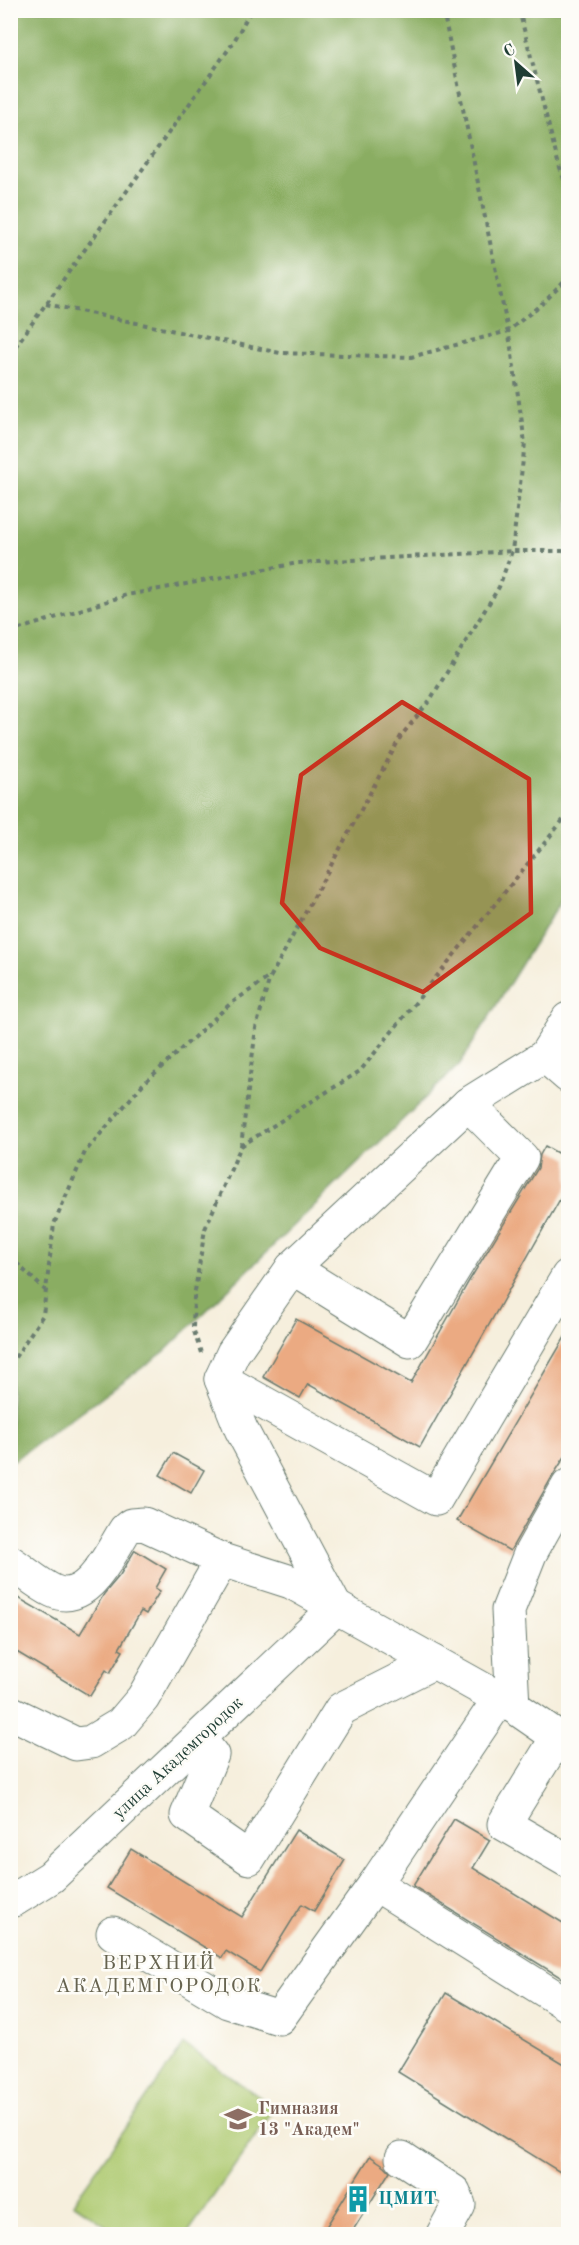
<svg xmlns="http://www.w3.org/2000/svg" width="579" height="2245" viewBox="0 0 579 2245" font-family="'Old Standard TT',serif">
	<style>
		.green { fill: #adc96f; stroke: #668352; stroke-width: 1.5 }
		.forest { fill: #8aad62; stroke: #54754b; stroke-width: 1.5 }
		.building { fill: #ebaa82 }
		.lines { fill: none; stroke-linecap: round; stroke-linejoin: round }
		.minor-casing { stroke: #6a7b6f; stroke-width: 35 }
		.path { stroke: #6a7b6f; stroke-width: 4; stroke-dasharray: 4.5 4.5; stroke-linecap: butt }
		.minor { stroke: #fff; stroke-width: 33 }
		.marked { fill: #c8321e; fill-opacity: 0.2; stroke: #c8321e; stroke-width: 4.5; stroke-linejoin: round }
		.labels { text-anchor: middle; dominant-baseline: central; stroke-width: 5; stroke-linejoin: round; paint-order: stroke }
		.street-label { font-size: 18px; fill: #1f3d34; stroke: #fdfcf7 }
		.education-label { font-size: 18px; font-weight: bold; fill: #785e54; stroke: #fdfcf7; text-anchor: start }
		.culture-label { font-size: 18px; font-weight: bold; fill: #0d838f; stroke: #fdfcf7; text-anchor: start }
		.neighbourhood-label { font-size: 20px; letter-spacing: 1.5px; fill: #66634f; stroke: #fdfcf7 }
	</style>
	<rect width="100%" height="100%" fill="#fdfcf7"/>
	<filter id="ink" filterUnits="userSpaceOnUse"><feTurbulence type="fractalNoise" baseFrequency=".0167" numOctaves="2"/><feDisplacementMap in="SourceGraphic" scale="12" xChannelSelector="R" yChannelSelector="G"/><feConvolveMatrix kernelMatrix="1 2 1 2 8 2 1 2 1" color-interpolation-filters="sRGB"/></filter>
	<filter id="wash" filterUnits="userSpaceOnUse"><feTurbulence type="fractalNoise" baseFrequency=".008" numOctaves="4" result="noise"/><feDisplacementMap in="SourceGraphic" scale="24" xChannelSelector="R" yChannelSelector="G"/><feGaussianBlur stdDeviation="1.35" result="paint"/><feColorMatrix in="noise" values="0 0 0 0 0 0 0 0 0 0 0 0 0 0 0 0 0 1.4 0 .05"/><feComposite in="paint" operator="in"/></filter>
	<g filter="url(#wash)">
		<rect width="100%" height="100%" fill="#f6efdd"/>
		<polygon class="green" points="184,2044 275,2108 187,2234 118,2234 73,2203"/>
		<polygon class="forest" points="11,10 568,11 568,889 460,1064 164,1352 11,1462"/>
		<g id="blocks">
			<g class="building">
				<polygon points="545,1146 568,1159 568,1185 420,1447 308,1384 300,1398 263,1377 296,1319 411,1383 469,1281 538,1168 540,1155"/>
				<polygon points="568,1332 568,1452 552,1477 510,1551 457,1521"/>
				<polygon points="173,1453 204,1470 191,1493 160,1475"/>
				<polygon points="135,1550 166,1569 155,1588 160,1591 146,1614 141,1611 119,1649 123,1651 110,1673 106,1670 90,1696 10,1648 10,1593 80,1634 104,1594 120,1575"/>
				<polygon points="454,1819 490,1840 473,1868 568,1926 568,1982 413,1886"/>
				<polygon points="296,1830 345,1860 314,1911 302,1904 260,1972 226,1951 222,1958 107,1888 131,1849 242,1917"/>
				<polygon points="446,1993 568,2066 568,2177 398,2072"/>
				<polygon points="370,2156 385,2166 390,2171 350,2235 321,2235"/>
			</g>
		</g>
	</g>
	<g filter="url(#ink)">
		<use href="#blocks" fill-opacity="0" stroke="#6a7b6f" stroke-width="1.5"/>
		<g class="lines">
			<defs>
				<g id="minor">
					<polyline points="545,1056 568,1076"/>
					<polyline points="292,1268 410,1341 522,1158 468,1104"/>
					<polyline points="221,1379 436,1499 568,1276"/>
					<path d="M 10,1562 C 24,1571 38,1584 53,1591 C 87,1607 110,1553 125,1530 L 131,1525 L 144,1524 L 222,1560 L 291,1582 L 513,1706 L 568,1744"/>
					<polyline points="336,1608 241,1429 221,1379 233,1353 292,1268 468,1104 545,1056 568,1019"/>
					<polyline points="500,1698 375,1884 568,2005"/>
					<polyline points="513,1706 508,1610 530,1554 568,1486"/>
					<polyline points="10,1712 76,1744 91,1742 121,1724 143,1698 222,1560"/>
					<polyline points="199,1738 212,1755 187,1815 249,1858 341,1709 434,1662"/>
					<polyline points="557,1738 504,1824 568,1861"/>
					<polyline points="14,1900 51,1877 336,1608"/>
					<polyline points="113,1933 228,2002 279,2018 375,1884"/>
					<polyline points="402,2158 454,2192 459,2205 443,2234"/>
				</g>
			</defs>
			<use href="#minor" class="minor-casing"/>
			<g class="path">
				<polyline points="519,10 559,166 568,189"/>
				<polyline points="46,304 280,353 411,357 508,331 544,302 568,278"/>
				<polyline points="10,354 233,43 251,10"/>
				<polyline points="10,632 127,595 298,563 512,551 568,551"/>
				<polyline points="241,1146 360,1071 568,814"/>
				<polyline points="10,1257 45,1290"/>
				<polyline points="201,1353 193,1328 194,1297 205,1229 241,1146 256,1028 270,977"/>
				<polyline points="10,1365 43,1315 54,1224 85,1152 143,1084 230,1004 271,976 401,736 430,700 499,587 512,551 525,443 510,341 443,10"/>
			</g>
			<use href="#minor" class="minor"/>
		</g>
	</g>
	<path class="marked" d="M 402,702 L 529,779 L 531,913 L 423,992 L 320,948 L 282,903 L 301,775 Z"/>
	<defs>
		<symbol id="school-bare" viewBox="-9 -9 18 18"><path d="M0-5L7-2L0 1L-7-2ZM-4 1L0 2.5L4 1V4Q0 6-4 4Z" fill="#8d6e63" stroke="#fdfcf7" stroke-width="2.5" paint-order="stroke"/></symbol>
		<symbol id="building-bare" viewBox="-9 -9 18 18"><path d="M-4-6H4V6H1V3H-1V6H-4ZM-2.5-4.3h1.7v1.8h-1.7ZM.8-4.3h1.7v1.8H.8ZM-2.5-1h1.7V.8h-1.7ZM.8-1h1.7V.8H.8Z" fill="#0f9aa8" stroke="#fdfcf7" stroke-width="2.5" paint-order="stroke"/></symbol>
	</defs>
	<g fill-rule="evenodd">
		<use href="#school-bare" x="219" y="2100" width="38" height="38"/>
		<use href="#building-bare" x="339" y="2180" width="38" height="38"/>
	</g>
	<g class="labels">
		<g class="street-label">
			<text transform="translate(178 1758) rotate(-43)">улица Академгородок</text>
		</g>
		<g class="education-label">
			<text x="258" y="2109">Гимназия<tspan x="258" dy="21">13 "Академ"</tspan></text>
		</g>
		<g class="culture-label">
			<text x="378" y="2199">ЦМИТ</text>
		</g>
		<g class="neighbourhood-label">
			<text x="159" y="1964">ВЕРХНИЙ<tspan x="159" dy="23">АКАДЕМГОРОДОК</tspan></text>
		</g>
	</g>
	<rect width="579" height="2245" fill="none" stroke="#fdfcf7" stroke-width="36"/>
	<g transform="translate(516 63) rotate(332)" stroke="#fdfcf7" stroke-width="4.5" paint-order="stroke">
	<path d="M0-4.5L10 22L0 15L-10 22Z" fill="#1f3d34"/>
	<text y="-9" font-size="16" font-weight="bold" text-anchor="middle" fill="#1f3d34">С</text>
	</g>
</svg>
